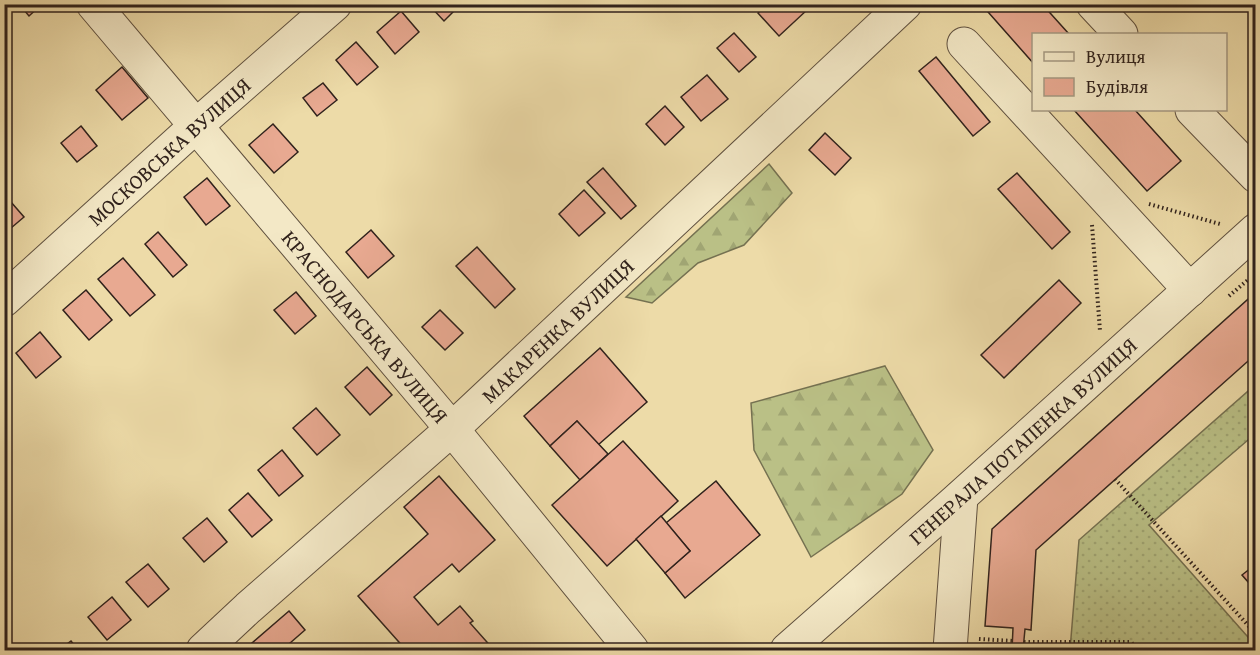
<svg xmlns="http://www.w3.org/2000/svg" width="1260" height="655" viewBox="0 0 1260 655" font-family="'Gentium Book Plus',serif">
<style>
.grass{fill:url(#grass-dots);stroke:#757151;stroke-width:1.5}
.forest{fill:url(#forest-firs);stroke:#757151;stroke-width:1.5}
.building{fill:#e8a991;stroke:#30221c;stroke-width:1.5}
.lines{fill:none;stroke-linecap:round;stroke-linejoin:round}
.minor-casing{stroke:#5f503f;stroke-width:35}
.path{stroke:#30221c;stroke-width:4;stroke-dasharray:1.5 3;stroke-linecap:butt}
.minor{stroke:#f3e8c6;stroke-width:33}
.labels{text-anchor:middle;dominant-baseline:central;stroke-width:5;stroke-linejoin:round;paint-order:stroke}
.street-label{font-size:21px;fill:#30221c;stroke:#f3e8c6}
</style>
<defs>
<pattern id="grass-dots" width="8" height="8" patternUnits="userSpaceOnUse" patternTransform="scale(1.5)"><rect width="8" height="8" fill="#bac086"/><path d="M2 2h.1M6 6h.1" fill="none" stroke="#a0a573" stroke-width="1.8" stroke-linecap="round"/></pattern>
<pattern id="forest-firs" width="22" height="20" patternUnits="userSpaceOnUse" patternTransform="scale(1.5)"><rect width="22" height="20" fill="#bac086"/><path d="M5 1l3.5 6h-7zM16 11l3.5 6h-7z" fill="#a0a573"/></pattern>
</defs>
<rect width="100%" height="100%" fill="#eddba8"/>
<filter id="stains"><feTurbulence type="fractalNoise" baseFrequency=".00333" numOctaves="4"/><feColorMatrix values="0 0 0 0 .2 0 0 0 0 .09 0 0 0 0 .02 0 0 0 .5 -.17"/></filter>
<radialGradient id="worn" r=".72"><stop offset=".6" stop-color="#630" stop-opacity="0"/><stop offset="1" stop-color="#630" stop-opacity=".3"/></radialGradient>
<!-- grass -->
<path class="grass" d="M1255,385v49l-106,91 106,120v5h-185l9,-110z"/>
<!-- forest -->
<g class="forest">
<path d="M769,164l23,29 -48,52 -46,18 -46,40 -26,-6z"/>
<path d="M885,366l48,84 -31,44 -91,63 -57,-107 -3,-47z"/>
</g>
<!-- building -->
<g class="building">
<path d="M19,4h23l-13,12z"/>
<path d="M428,4h33l-17,17z"/>
<path d="M767,4h36l4,6 -28,26 -21,-23z"/>
<path d="M981,4h61l27,30h-35v30z"/>
<path d="M401,11l18,21 -24,22 -18,-22z"/>
<path d="M734,33l22,24 -17,15 -22,-24z"/>
<path d="M356,42l22,25 -21,18 -21,-25z"/>
<path d="M936,57l54,65 -17,14 -54,-65z"/>
<path d="M122,67l26,31 -26,22 -26,-30z"/>
<path d="M707,75l21,24 -27,22 -20,-24z"/>
<path d="M323,83l14,17 -20,16 -14,-18z"/>
<path d="M665,106l19,21 -19,18 -19,-21z"/>
<path d="M1074,110h61l46,51 -34,30z"/>
<path d="M273,124l25,28 -24,21 -25,-28z"/>
<path d="M81,126l16,20 -20,16 -16,-19z"/>
<path d="M825,133l26,25 -16,17 -26,-25z"/>
<path d="M603,168l33,38 -15,13 -34,-37z"/>
<path d="M1017,173l53,59 -18,17 -54,-60z"/>
<path d="M207,178l23,28 -24,19 -22,-28z"/>
<path d="M584,190l21,23 -26,23 -20,-22z"/>
<path d="M4,194l20,23 -20,17z"/>
<path d="M371,230l23,26 -26,22 -22,-26z"/>
<path d="M158,232l29,33 -14,12 -28,-33z"/>
<path d="M477,247l38,42 -20,19 -39,-42z"/>
<path d="M123,258l32,37 -25,21 -32,-37z"/>
<path d="M1059,280l22,23 -77,75 -23,-23z"/>
<path d="M86,290l26,30 -23,20 -26,-30z"/>
<path d="M296,292l20,24 -21,18 -21,-24z"/>
<path d="M1256,292v62l-220,196 -5,80 -6,-1 -2,21h-11l1,-22 -28,-2 7,-97z"/>
<path d="M440,310l23,23 -18,17 -23,-23z"/>
<path d="M40,332l21,25 -25,21 -20,-25z"/>
<path d="M600,348l47,54 -49,43 -21,-24 -27,25 -26,-30z"/>
<path d="M367,367l25,28 -22,20 -25,-28z"/>
<path d="M316,408l24,27 -23,20 -24,-27z"/>
<path d="M577,421l31,33 -28,26 -30,-34z"/>
<path d="M623,441l55,60 -71,65 -55,-61z"/>
<path d="M282,450l21,26 -24,20 -21,-26z"/>
<path d="M439,476l56,64 -36,32 -7,-8 -38,33 24,28 22,-19 13,15 -3,2 24,27h-88l-48,-54 70,-62 -24,-27z"/>
<path d="M716,481l44,54 -75,63 -20,-25 25,-22 -24,-28z"/>
<path d="M248,493l24,27 -20,17 -23,-27z"/>
<path d="M661,516l29,35 -25,22 -29,-34z"/>
<path d="M207,518l20,24 -23,20 -21,-24z"/>
<path d="M148,564l21,25 -21,18 -22,-25z"/>
<path d="M1256,564v27l-14,-16z"/>
<path d="M112,597l19,23 -24,20 -19,-23z"/>
<path d="M289,611l16,19 -23,20h-38z"/>
<path d="M71,641l7,9h-19z"/>
</g>
<g class="lines">
<!-- minor casing -->
<g class="minor-casing">
<g id="minor">
<path id="s1" d="M93,4l359,425 180,221"/>
<path d="M1093,4l28,30"/>
<path d="M964,44l226,246"/>
<path d="M1192,110l64,66"/>
<path id="s2" d="M4,300l193,-175 138,-121"/>
<path id="s3" d="M203,650l45,-42 204,-179 453,-425"/>
<path id="s4" d="M787,650l169,-149 300,-271"/>
<path d="M950,650l11,-153"/>
</g>
</g>
<!-- path -->
<g class="path">
<path d="M1149,204l71,20"/>
<path d="M1092,225l8,106"/>
<path d="M1229,296l27,-23"/>
<path d="M1115,479l141,155"/>
<path d="M979,639l34,2"/>
<path d="M1024,642h107l7,8"/>
</g>
<!-- minor -->
<use href="#minor" class="minor"/>
</g>
<g class="labels">
<!-- street labels -->
<g class="street-label">
<text stroke="none"><textPath href="#s2" startOffset="222">МОСКОВСЬКА ВУЛИЦЯ</textPath></text>
<text stroke="none"><textPath href="#s1" startOffset="422">КРАСНОДАРСЬКА ВУЛИЦЯ</textPath></text>
<text stroke="none"><textPath href="#s3" startOffset="477">МАКАРЕНКА ВУЛИЦЯ</textPath></text>
<text stroke="none"><textPath href="#s4" startOffset="315">ГЕНЕРАЛА ПОТАПЕНКА ВУЛИЦЯ</textPath></text>
</g>
</g>
<!-- margin -->
<rect width="1260" height="655" fill="none" stroke="#eddba8" stroke-width="24"/>
<rect x="6" y="6" width="1248" height="643" fill="none" stroke="#30221c" stroke-width="3"/>
<rect x="12" y="12" width="1236" height="631" fill="none" stroke="#30221c" stroke-width="1.5"/>
<!-- legend -->
<rect x="1032" y="33" width="195" height="78" fill="#f3e8c6" stroke="#a59982" stroke-width="1.5"/>
<rect x="1044" y="52" width="30" height="9" fill="#f3e8c6" stroke="#a59982" stroke-width="1.5"/>
<text x="1086" y="63" font-size="18" fill="#30221c">Вулиця</text>
<rect x="1044" y="78" width="30" height="18" fill="#e8a991" stroke="#a59982" stroke-width="1.5"/>
<text x="1086" y="93" font-size="18" fill="#30221c">Будівля</text>
<rect width="100%" height="100%" filter="url(#stains)"/>
<rect width="100%" height="100%" fill="url(#worn)"/>
</svg>
